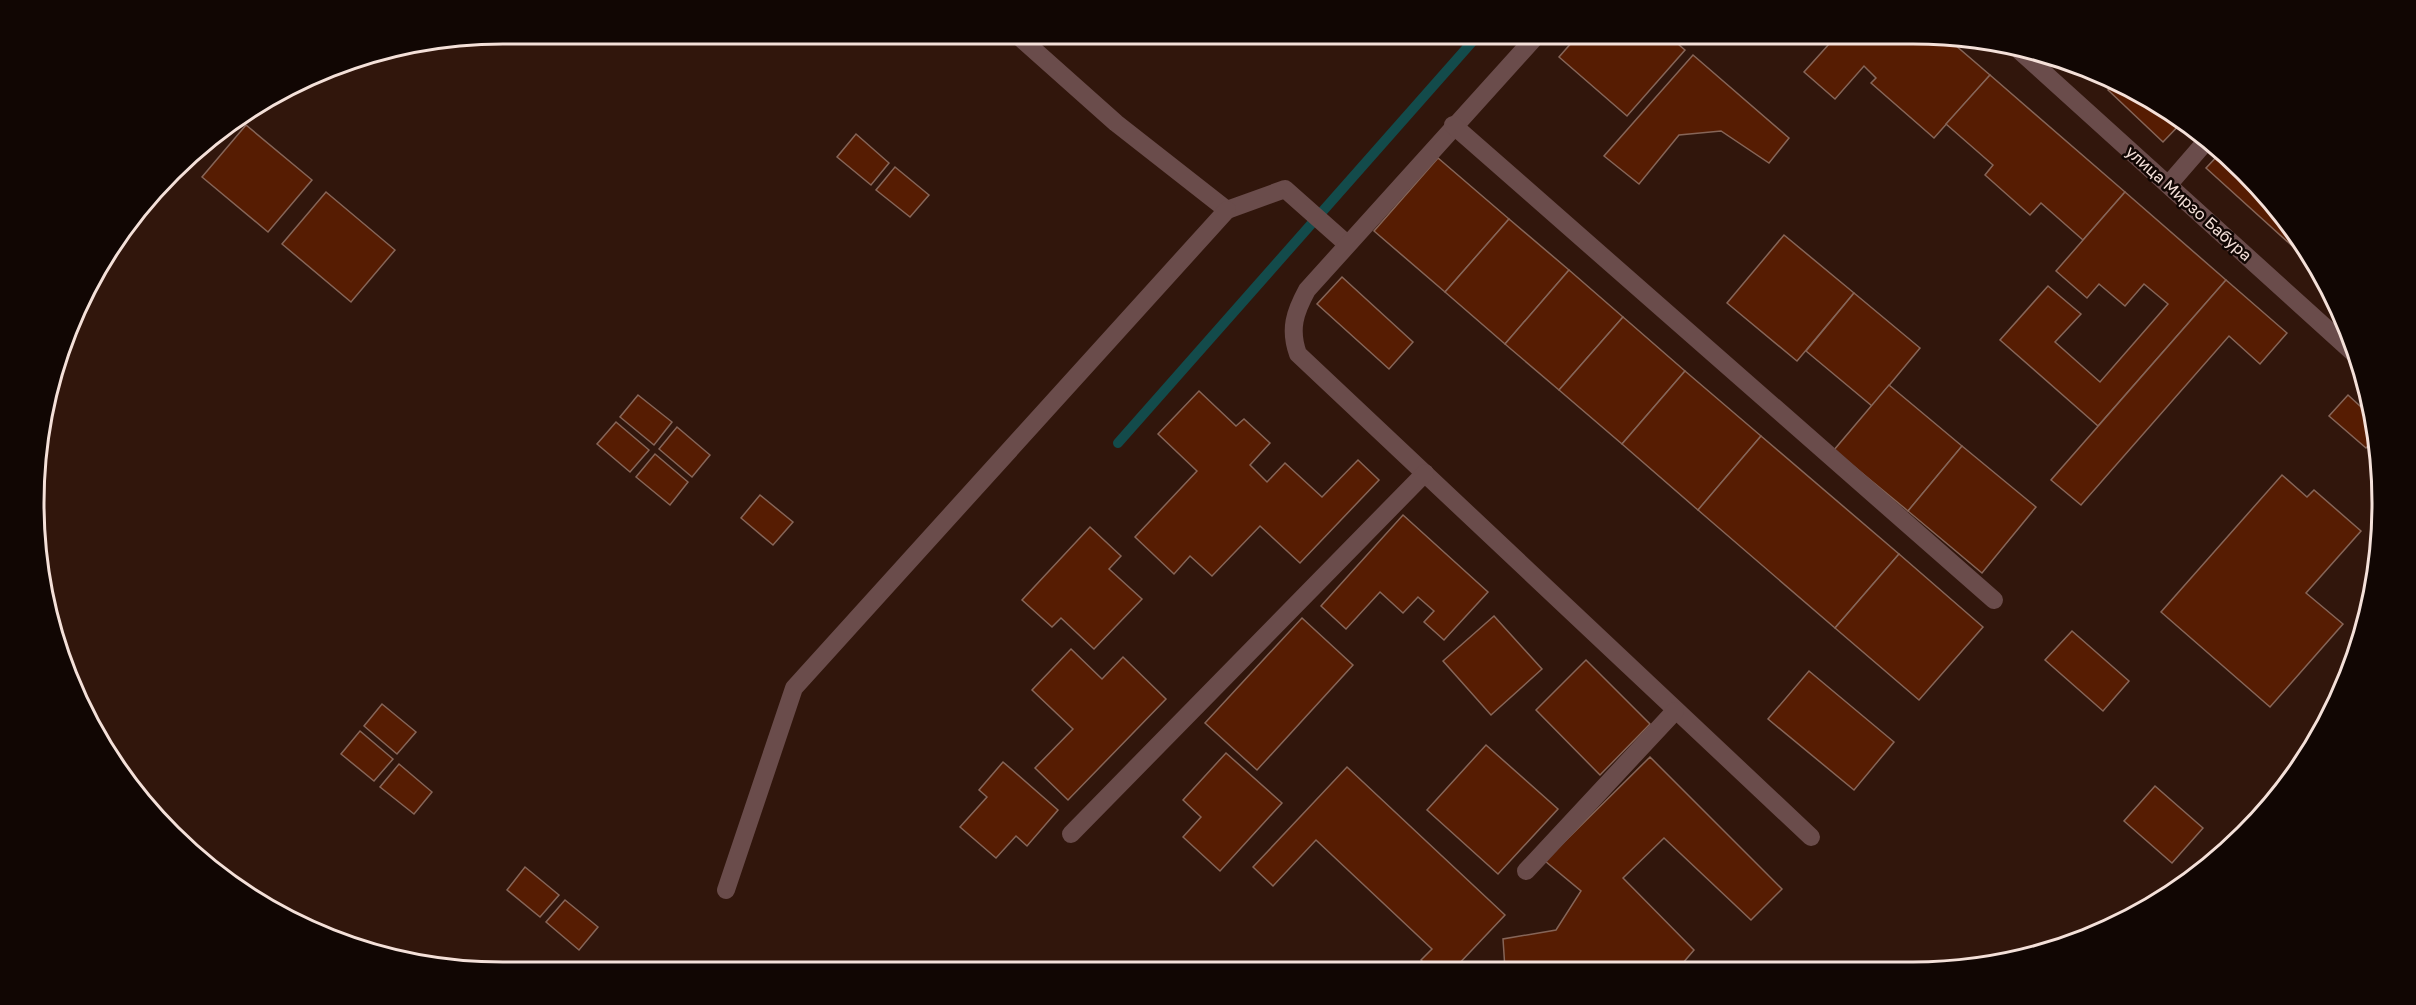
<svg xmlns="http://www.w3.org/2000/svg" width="2416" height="1005" viewBox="0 0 2416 1005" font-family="'Golos Text',sans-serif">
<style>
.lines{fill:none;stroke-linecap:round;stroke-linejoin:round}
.stream{stroke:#134b4b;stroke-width:10}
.building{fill:#561c02;stroke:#866558;stroke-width:1.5}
.minor{stroke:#6a4c4b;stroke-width:18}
.labels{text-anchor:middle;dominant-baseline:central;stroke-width:5;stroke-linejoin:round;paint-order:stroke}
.street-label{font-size:16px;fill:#f4e0d9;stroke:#110603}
.rim{fill:none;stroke:#f4e0d9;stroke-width:3}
</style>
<rect width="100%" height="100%" fill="#31160c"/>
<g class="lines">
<!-- stream -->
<path class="stream" d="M1118,443l362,-410"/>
</g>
<!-- building -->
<g class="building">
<path d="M1580,33h85l20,17 -58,66 -68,-59z"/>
<path d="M1839,33h75l34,6 42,36 -56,63 -63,-55 5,-5 -12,-12 -29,33 -31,-27z"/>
<path d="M1693,55l96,83 -20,25 -48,-32 -42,4 -40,49 -35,-28z"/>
<path d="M1990,75l135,117 -42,48 -42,-37 -11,12 -45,-40 8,-10 -47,-41z"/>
<path d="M2116,81l32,15 35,25 -20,21 -55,-52z"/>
<path d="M246,125l66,55 -44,52 -66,-55z"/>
<path d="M856,134l33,29 -18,22 -34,-28z"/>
<path d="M2223,150l63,66 35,56 -115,-104z"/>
<path d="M1438,158l71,61 -64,73 -71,-61z"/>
<path d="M895,167l34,28 -19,22 -34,-27z"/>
<path d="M326,192l69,58 -44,52 -69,-58z"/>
<path d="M2125,192l101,88 -128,146 -98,-86 48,-54 33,28 -26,28 45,40 68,-78 -24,-20 -19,22 -26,-22 -12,14 -31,-27z"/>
<path d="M1509,219l60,51 -64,74 -60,-52z"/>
<path d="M1784,235l70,58 -57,68 -70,-58z"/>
<path d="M1569,270l54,47 -64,73 -54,-46z"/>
<path d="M1342,277l71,65 -24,27 -72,-65z"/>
<path d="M2226,280l61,53 -27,31 -31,-28 -148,169 -30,-25z"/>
<path d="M1854,293l66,55 -48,58 -66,-55z"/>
<path d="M1623,317l62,54 -63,73 -63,-54z"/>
<path d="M1685,371l76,65 -63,74 -76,-66z"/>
<path d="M1889,385l73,61 -54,65 -74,-61z"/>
<path d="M1199,391l37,35 8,-7 26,24 -20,22 17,17 18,-19 37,34 36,-37 21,20 -79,83 -40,-37 -48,50 -22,-20 -16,18 -39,-37 62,-66 -39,-37z"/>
<path d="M638,395l34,27 -18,23 -34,-28z"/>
<path d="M2348,395l25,23 3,19 -10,11 -37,-32z"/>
<path d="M616,422l33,28 -19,22 -33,-28z"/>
<path d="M677,427l33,28 -18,22 -33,-28z"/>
<path d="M1761,436l138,118 -64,74 -137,-118z"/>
<path d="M1962,446l74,61 -54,66 -74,-62z"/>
<path d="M655,454l33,28 -18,23 -34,-28z"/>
<path d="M2282,475l25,22 7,-7 47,41 -55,62 37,31 -73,83 -109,-95z"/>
<path d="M760,495l33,27 -20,23 -32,-27z"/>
<path d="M1403,515l85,77 -44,48 -20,-18 10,-11 -16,-14 -15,16 -23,-21 -34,37 -25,-23z"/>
<path d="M1090,527l31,29 -12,13 33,30 -48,50 -33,-31 -9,9 -30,-27z"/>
<path d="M1899,554l84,73 -64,73 -84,-72z"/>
<path d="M1494,616l48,53 -51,46 -48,-54z"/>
<path d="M1302,618l51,47 -96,105 -52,-47z"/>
<path d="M2072,631l57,50 -26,30 -58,-51z"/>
<path d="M1071,649l31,30 21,-22 43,42 -98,101 -33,-32 38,-39 -41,-39z"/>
<path d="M1586,660l64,64 -50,51 -64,-65z"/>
<path d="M1809,671l85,71 -40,48 -86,-71z"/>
<path d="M382,704l34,28 -19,22 -33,-28z"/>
<path d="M360,731l33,28 -19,22 -33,-27z"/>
<path d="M1486,745l72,64 -60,65 -71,-64z"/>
<path d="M1226,753l56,50 -62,68 -37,-34 18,-20 -18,-17z"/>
<path d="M1650,757l132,132 -31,31 -87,-82 -41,40 71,72 -12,14 -56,5h-121l-2,-30 53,-9 25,-39 -36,-30z"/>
<path d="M1003,762l55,48 -31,36 -11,-10 -20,22 -36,-31 27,-30 -8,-7z"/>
<path d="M399,764l33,28 -18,22 -34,-27z"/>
<path d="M1347,767l158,148 -51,54h-24l-9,-9 11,-11 -116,-109 -43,46 -20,-19z"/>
<path d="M2155,786l48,42 -31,35 -48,-42z"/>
<path d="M525,867l34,28 -19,22 -33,-27z"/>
<path d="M565,900l33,27 -19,23 -33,-28z"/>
</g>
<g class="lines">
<!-- minor -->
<g class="minor">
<path d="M1015,33l101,90 111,87 58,-21 62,55"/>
<path d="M1539,33l-232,257c-12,22 -18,39 -9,64l513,483"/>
<path d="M2020,51l338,306"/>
<path d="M1453,125l541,475"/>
<path d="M2169,184l39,-45"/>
<path d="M1071,834l354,-361"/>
<path d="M1526,871l149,-160"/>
<path d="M726,890l68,-202 433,-478"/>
</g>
</g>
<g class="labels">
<!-- street labels -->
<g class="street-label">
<text transform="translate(2189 203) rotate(42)">улица Мирзо Бабура</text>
</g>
</g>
<!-- crop -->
<path d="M0 0H2416V1005H0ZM503 44H1913A459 459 0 0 1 2372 503V503A459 459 0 0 1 1913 962H503A459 459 0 0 1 44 503V503A459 459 0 0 1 503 44Z" fill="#110603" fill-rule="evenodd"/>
<path class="rim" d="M503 44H1913A459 459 0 0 1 2372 503V503A459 459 0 0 1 1913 962H503A459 459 0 0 1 44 503V503A459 459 0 0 1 503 44Z"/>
</svg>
